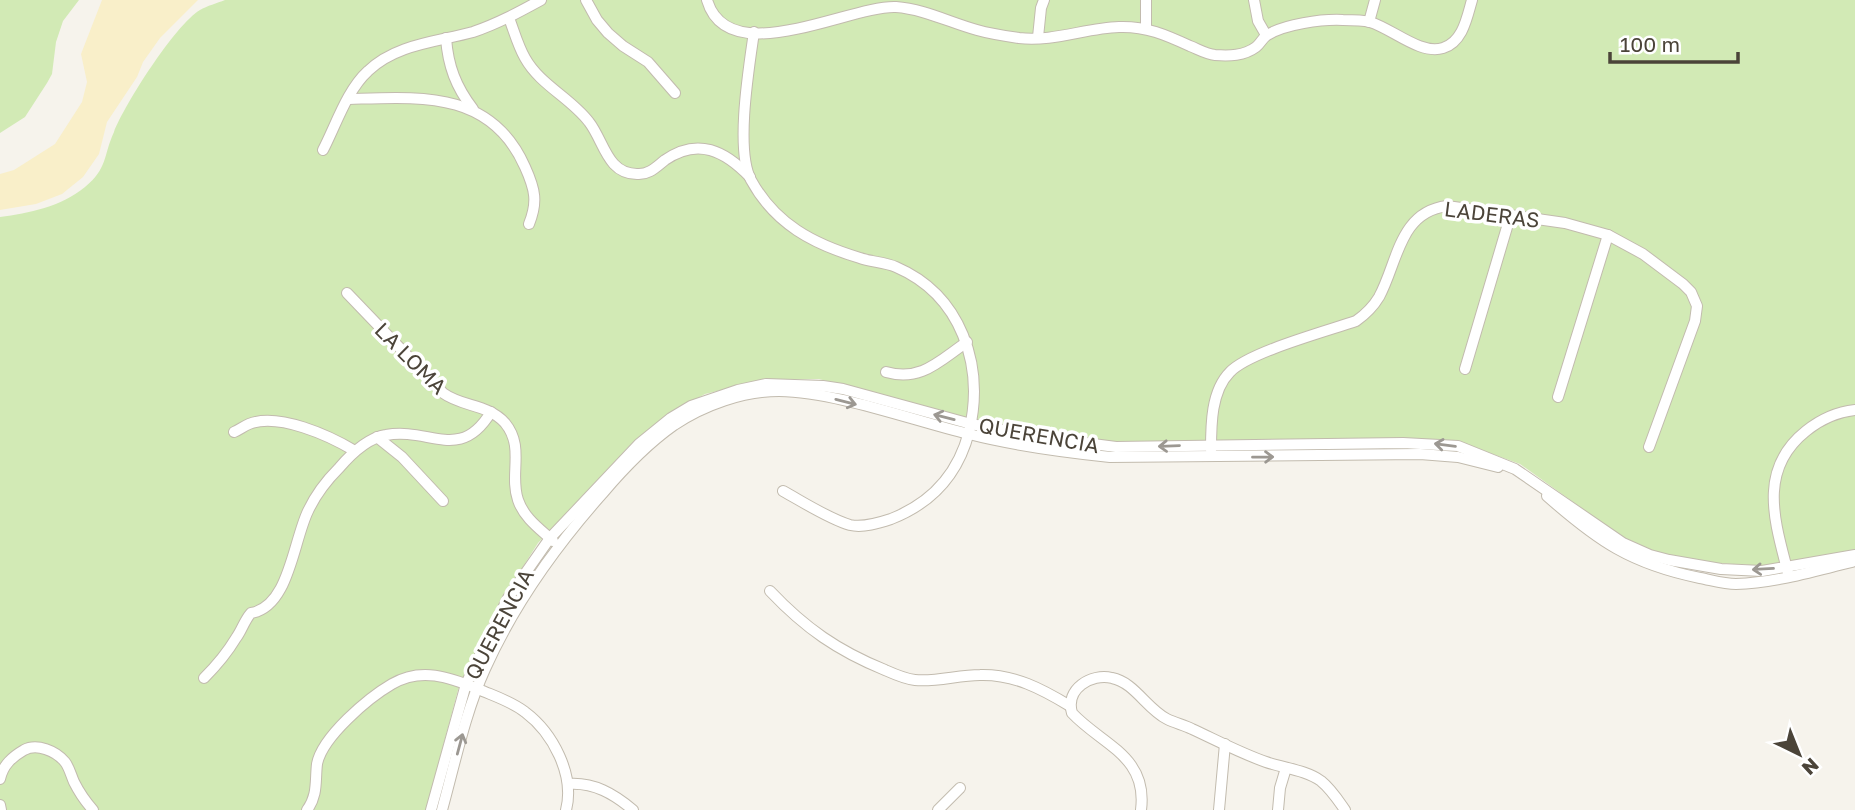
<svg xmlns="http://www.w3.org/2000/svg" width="1855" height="810" viewBox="0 0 1855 810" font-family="'Golos Text',sans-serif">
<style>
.green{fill:#d2eab5}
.sand{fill:#f9efc9}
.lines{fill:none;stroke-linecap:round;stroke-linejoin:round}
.minor-casing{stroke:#c2bbae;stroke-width:12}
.minor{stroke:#fff;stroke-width:10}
.oneway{stroke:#9c9892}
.labels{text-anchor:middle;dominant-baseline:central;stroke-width:7;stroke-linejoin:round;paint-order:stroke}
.street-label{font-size:21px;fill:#4b4439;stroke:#fff}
</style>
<rect width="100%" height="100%" fill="#f6f3ec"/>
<!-- green -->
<g class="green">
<path d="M0,0h79l-16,21 -7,21 -4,32 -5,9 -22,34 -25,16z"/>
<path d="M225,0h1630v552l-89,14 -67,-4 -45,-10 -35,-17 -99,-71 -58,-21 -26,-4 -322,5 -115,-18 -180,-47 -55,1 -59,14 -38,21 -35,28 -94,100 -45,71 -35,76 -32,120h-426v-593c29,-4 61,-10 85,-30 23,-19 18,-31 29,-55 11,-28 61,-107 86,-122 7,-4 17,-7 25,-10z"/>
</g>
<!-- sand -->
<path class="sand" d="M102,0h96l-38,38 -17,24 -6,15 -30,45 -8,32 -16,23 -21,17 -26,10 -36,6v-36l14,-4 41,-26 27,-42 5,-20 -6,-28z"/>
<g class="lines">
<!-- minor casing -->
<g class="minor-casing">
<g id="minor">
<path d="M586,0l11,20 11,13 15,13 25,16 27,31"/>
<path d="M707,0c21,72 143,5 189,7 28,2 55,16 81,23 14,4 28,6 42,8 34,4 67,-10 100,-11 27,-1 47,8 71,19 8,3 16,8 25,9 14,1 29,1 41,-8 4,-3 6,-8 10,-11 17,-12 57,-17 77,-16 9,0 19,0 27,2 23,7 50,33 73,26 20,-6 24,-31 29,-48"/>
<path d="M1146,0v28"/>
<path d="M1254,0l4,21 8,14"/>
<path d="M509,18c5,13 9,28 16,40 15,27 46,40 64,64 15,19 18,52 48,52 12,1 19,-7 28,-14 33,-23 60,-9 85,17"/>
<path d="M1369,22l6,-22"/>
<path d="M754,32c-5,35 -19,118 -3,148 24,44 62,64 109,78 11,4 25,4 36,9 65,28 89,98 73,165 -11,42 -37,71 -78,87 -12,4 -28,9 -41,6 -21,-6 -47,-23 -67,-34"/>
<path d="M1038,37l3,-29 3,-8"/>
<path d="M446,38c2,28 10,49 27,71"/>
<path d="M349,99c71,-2 142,-9 176,68 10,22 13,35 4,57"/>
<path d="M323,150c13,-25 24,-60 45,-79 28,-27 69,-29 105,-39 24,-8 46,-20 68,-32"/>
<path d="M347,293l96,100c19,14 45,11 62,30 20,24 4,51 13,77 6,18 22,29 35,41"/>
<path d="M1465,369l45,-152"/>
<path d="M886,372c35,10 53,-11 81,-30"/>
<path d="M1558,397l50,-162"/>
<path d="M234,432c5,-2 10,-6 15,-8 29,-12 81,12 106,27"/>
<path d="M377,437l25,20 41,44"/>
<path d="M1211,450c0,-25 0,-59 19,-78 19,-20 97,-41 126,-51 10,-7 17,-14 23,-24 19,-35 20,-85 68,-91l118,17 43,12 35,19 40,30 8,8 6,14 -2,15 -46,126"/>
<path d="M1547,496c51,45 84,68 153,82 11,2 24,6 36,6 39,-1 78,-13 116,-22"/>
<path d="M1788,573c-13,-51 -31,-103 18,-142 15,-12 30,-19 49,-21"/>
<path d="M770,591c35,37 68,60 115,79 9,4 20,9 30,10 22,2 43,-5 65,-5 34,-1 62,14 90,31"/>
<path d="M204,678c13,-13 23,-25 32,-40 6,-8 8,-17 15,-25 38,-6 42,-71 57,-102 7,-15 19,-31 31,-43 12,-14 28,-30 47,-33 44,-8 74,28 105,-23"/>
<path d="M0,779c3,-14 12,-22 24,-29 13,-7 32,1 41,12 4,5 6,13 9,20 5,10 11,19 19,28"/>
<path d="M568,784c26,-2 46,10 65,26"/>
<path d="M0,805l1,5"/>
<path d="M307,810c11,-15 8,-29 10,-46 5,-27 51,-66 75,-80 29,-17 57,-7 86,5 16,7 33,12 47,23 28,21 50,63 41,98"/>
<path d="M431,810l35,-126 42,-86 42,-60 89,-94 32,-26 20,-12 47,-16 28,-6 57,2 20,3 128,35 68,13 77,10 287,-4 55,3 57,23 108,74 27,12 19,5 52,9 41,2 93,-16"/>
<path d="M442,810c13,-47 23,-97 43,-141 29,-65 70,-122 117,-175 22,-26 45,-50 72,-69 30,-20 69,-34 105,-34 58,1 132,29 190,43 46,12 94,18 141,23l310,-3 38,3 40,10"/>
<path d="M938,810l22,-22"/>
<path d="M1141,810c7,-54 -39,-65 -69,-97 -7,-24 19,-40 40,-35 22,4 35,31 55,41 8,4 17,6 25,10 24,11 48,24 74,33 17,6 40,8 55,19 10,8 17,19 24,29"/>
<path d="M1219,810l6,-66"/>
<path d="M1278,810l2,-22 6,-20"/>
</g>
</g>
<!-- minor -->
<use href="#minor" class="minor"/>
</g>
<!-- one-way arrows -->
<defs><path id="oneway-shaft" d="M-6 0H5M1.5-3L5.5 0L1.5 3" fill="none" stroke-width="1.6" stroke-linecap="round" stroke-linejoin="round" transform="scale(1.75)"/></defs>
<g class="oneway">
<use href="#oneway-shaft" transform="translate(846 402) rotate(14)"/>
<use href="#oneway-shaft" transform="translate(944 417) rotate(-166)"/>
<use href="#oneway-shaft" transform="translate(1445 445) rotate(-173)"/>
<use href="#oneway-shaft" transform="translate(1169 446) rotate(178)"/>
<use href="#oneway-shaft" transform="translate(1263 457) rotate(-1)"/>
<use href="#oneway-shaft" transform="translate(1763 569) rotate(177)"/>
<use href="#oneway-shaft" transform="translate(460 744) rotate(-75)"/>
</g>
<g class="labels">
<!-- street labels -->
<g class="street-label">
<text transform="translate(1492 214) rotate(7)">LADERAS</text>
<text transform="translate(411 358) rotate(45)">LA LOMA</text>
<text transform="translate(1039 435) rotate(10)">QUERENCIA</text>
<text transform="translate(499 624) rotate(-62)">QUERENCIA</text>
</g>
</g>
<!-- north arrow -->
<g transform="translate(1799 754) rotate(137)" stroke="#ffffff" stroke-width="5" paint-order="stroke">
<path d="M0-5L12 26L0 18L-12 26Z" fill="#4b4439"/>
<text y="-10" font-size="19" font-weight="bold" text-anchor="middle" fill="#4b4439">N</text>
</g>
<!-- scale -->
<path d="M1610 52v10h128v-10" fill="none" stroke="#4b4439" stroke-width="3.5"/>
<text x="1620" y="52" font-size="21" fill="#4b4439" stroke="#ffffff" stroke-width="5" paint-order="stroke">100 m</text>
</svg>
